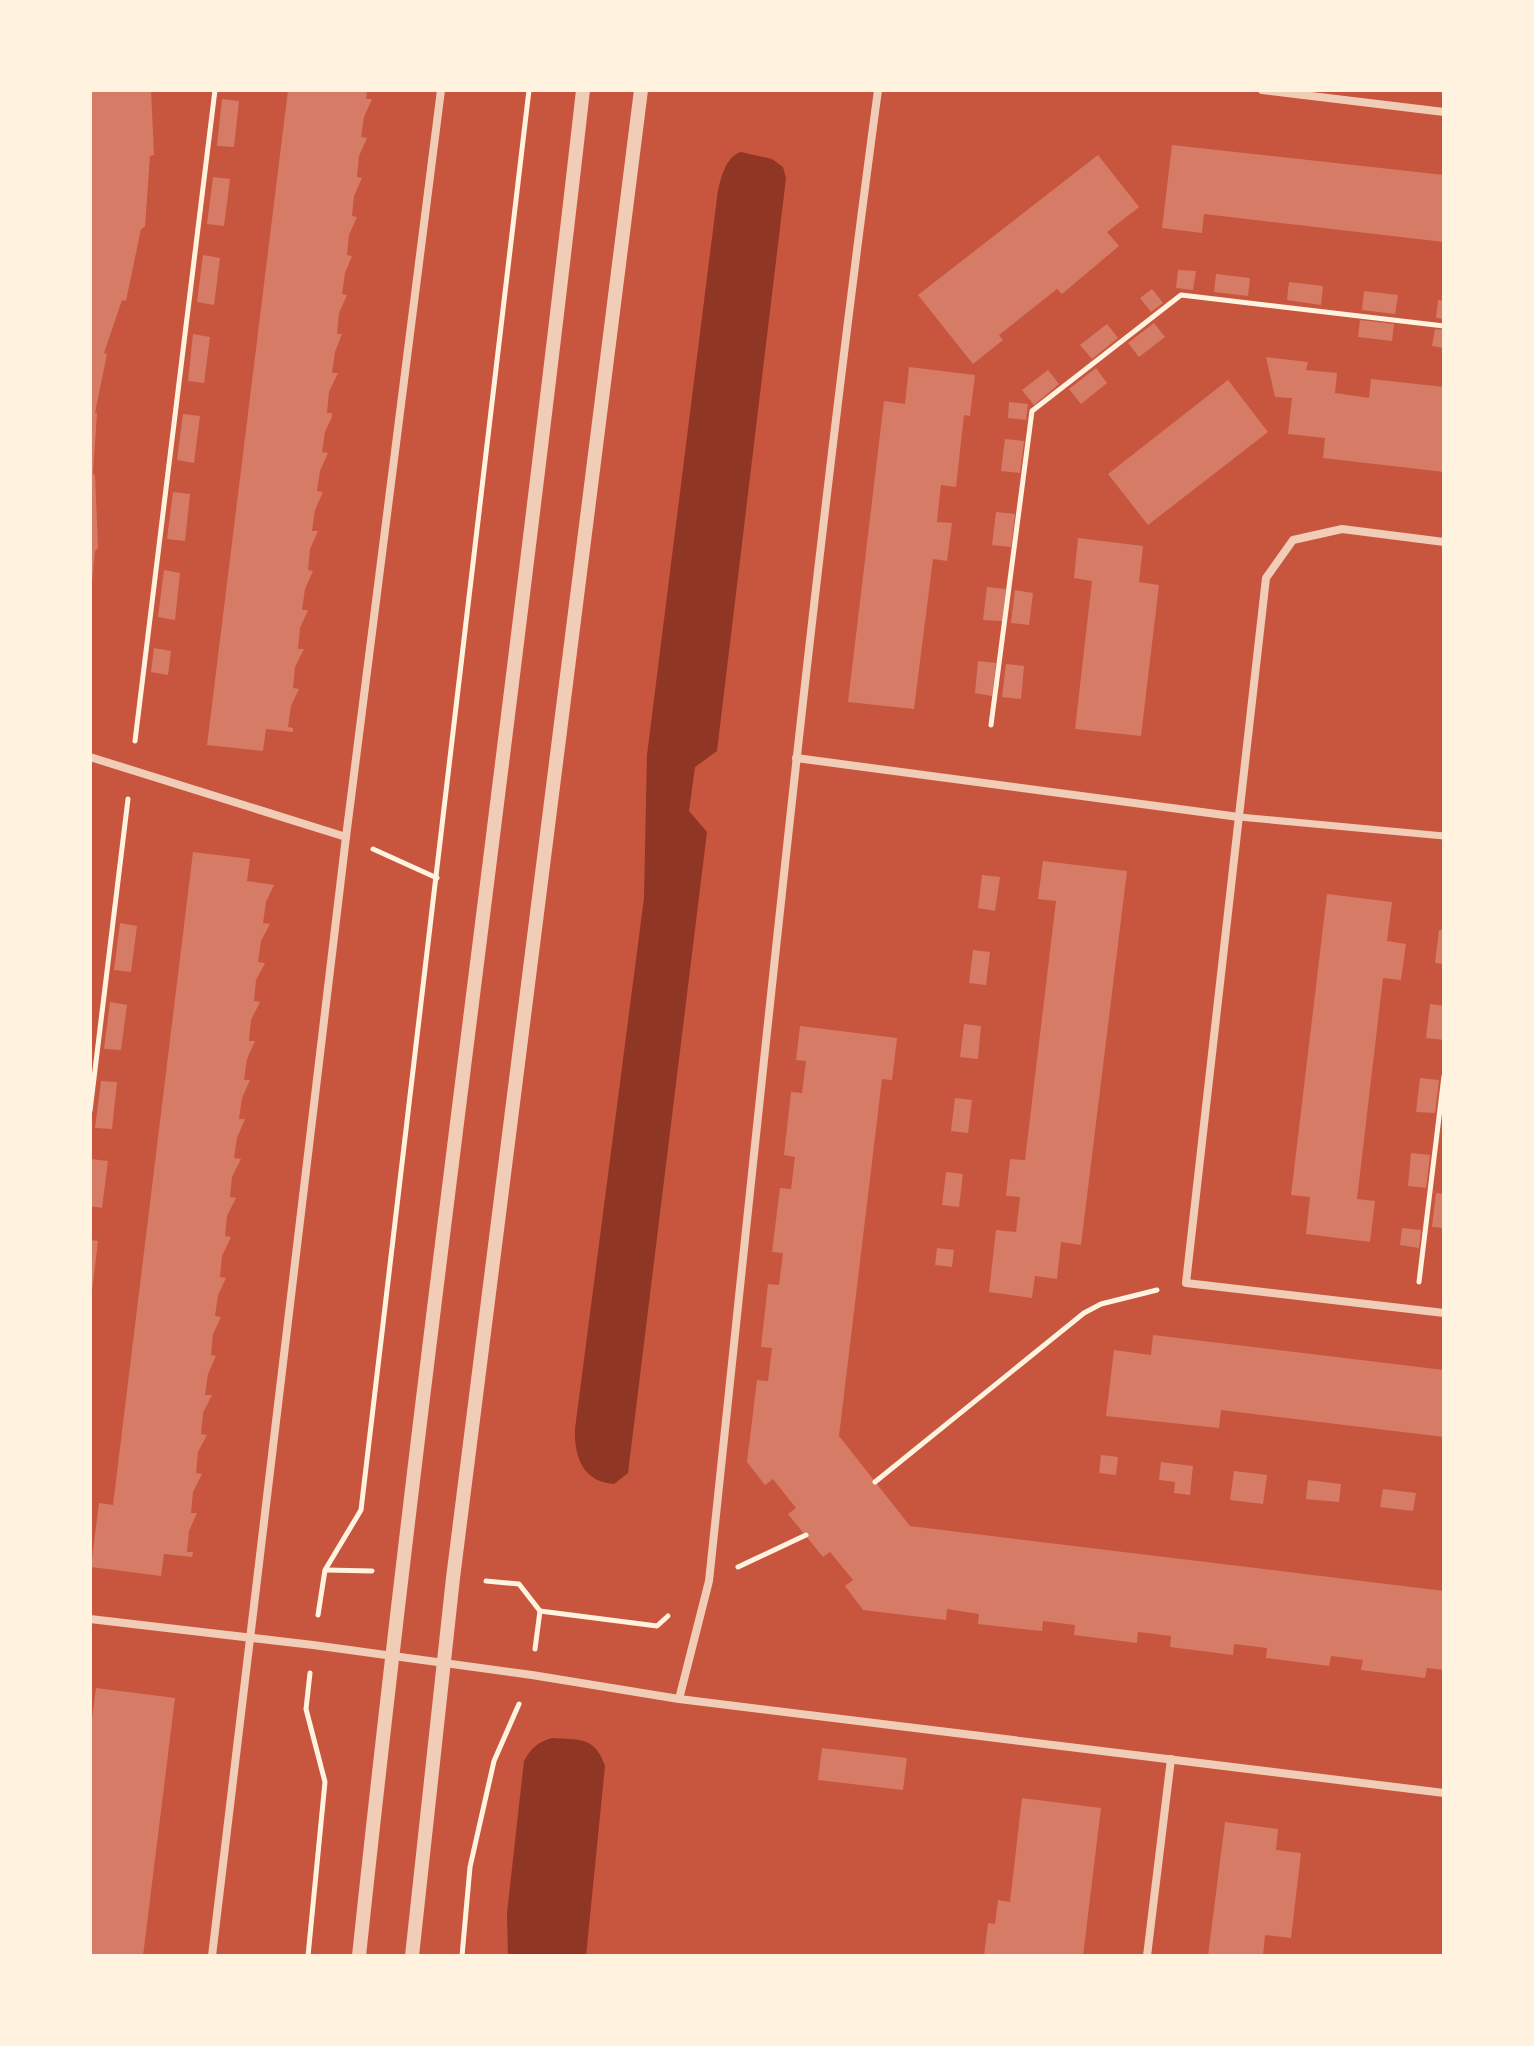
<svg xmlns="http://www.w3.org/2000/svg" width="1534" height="2046" viewBox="0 0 1534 2046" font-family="'PT Sans Narrow',sans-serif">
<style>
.water{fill:#8f3625}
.building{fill:#d67c66}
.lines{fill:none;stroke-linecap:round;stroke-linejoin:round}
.path{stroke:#fff3e0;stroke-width:5}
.pedestrian{stroke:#f1ccb7;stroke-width:7}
.minor{stroke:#f1ccb7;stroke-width:8}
.tertiary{stroke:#f1ccb7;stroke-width:14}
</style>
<rect width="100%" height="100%" fill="#c8553d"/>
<!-- water -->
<g class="water">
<path d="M741,152l31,7 11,8 3,11 -69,573 -22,16 -6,44 18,21 -79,641 -14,11c-31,-2 -40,-27 -39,-55l69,-531 3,-143 70,-557c2,-15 8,-42 24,-46z"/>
<path d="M552,1738c27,2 43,-2 53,28l-19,190h-78l-1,-43 17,-152c7,-13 14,-19 28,-23z"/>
</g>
<!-- building -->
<g class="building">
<path d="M90,90h61l3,65 -4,1 -5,71 -4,2 -15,72 -4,-1 -18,53 3,1 -12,59h2l-4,60 2,2 3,73 -3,3 -3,31h-2z"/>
<path d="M288,90h79l-1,9h6l-8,18 -3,20 6,1 -8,18 -2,21 5,1 -8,18 -2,20 5,1 -8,18 -2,20 5,1 -7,17 -3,21 5,1 -8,18 -2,21h5l-7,18 -3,21h6l-9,19 -2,21h5v4l-7,15 -3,20 6,1 -8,18 -3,20 6,1 -8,18 -3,21h6l-8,18 -2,21 5,1 -8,18 -3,21h6l-8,18 -2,21h6l-9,18 -2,21 6,1 -8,17 -3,21 5,1v4l-27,-3 -3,22 -56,-6z"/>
<path d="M222,99l17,2 -5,46 -17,-1z"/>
<path d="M1172,145l272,30v67l-240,-28 -2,19 -40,-5z"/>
<path d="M1098,155l41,52 -32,25 12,14 -57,48 -5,-5 -58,46 4,5 -30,24 -55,-69z"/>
<path d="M213,177l17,2 -6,47 -17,-2z"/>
<path d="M203,255l17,3 -6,47 -17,-3z"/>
<path d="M1178,270l18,1 -3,19 -17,-2z"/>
<path d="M1216,274l34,4 -2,18 -34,-4z"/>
<path d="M1289,282l34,4 -2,19 -34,-5z"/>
<path d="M1152,289l11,14 -12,9 -11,-14z"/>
<path d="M1364,291l34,4 -3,19 -33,-4z"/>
<path d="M1438,300l6,1v18l-8,-1z"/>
<path d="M1360,320l34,4 -2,17 -34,-4z"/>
<path d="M1154,323l11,14 -26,20 -11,-14z"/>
<path d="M1107,324l11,14 -26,21 -12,-14z"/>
<path d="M1435,329l9,1v18l-12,-2z"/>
<path d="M193,334l17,3 -6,46 -16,-2z"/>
<path d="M1266,357l42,5 -2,8 31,3 -2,20 34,5 2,-19 73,8v85l-121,-14 2,-20 -37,-4 4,-36 -17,-1z"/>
<path d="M909,367l66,8 -5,41 -6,-1 -8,72 -15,-2 -4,37 15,1 -5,38 -14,-2 -19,150 -66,-7 36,-301 21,3z"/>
<path d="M1096,368l11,15 -26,21 -12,-15z"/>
<path d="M1048,370l11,14 -25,21 -12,-15z"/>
<path d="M1228,380l40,52 -120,93 -40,-51z"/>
<path d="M1009,402l19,2 -2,16 -18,-2z"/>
<path d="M183,414l17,2 -6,47 -17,-3z"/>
<path d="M1005,439l19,2 -4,32 -19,-2z"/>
<path d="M173,492l17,2 -5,47 -18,-2z"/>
<path d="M996,512l19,2 -4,33 -19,-2z"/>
<path d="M1078,538l65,8 -4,36 20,3 -18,151 -66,-7 17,-148 -18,-3z"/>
<path d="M164,570l16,3 -5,47 -17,-3z"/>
<path d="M987,587l19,2 -4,32 -19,-1z"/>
<path d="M1015,590l18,3 -4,32 -18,-2z"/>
<path d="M154,648l17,3 -3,24 -17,-3z"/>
<path d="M978,661l18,2 -4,33 -17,-3z"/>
<path d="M1006,664l18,2 -3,33 -19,-2z"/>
<path d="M193,852l57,7 -3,22 27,4 -8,17 -3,21 7,1 -9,17 -3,21 7,1 -9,17 -2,21 6,1 -9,18 -2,21h6l-8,18 -3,21h6l-8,18 -3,21h6l-8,19 -3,20 7,1 -9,18 -2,20 6,1 -9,18 -2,20 6,1 -9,19 -2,21 6,1 -8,17 -3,21 6,1 -8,17 -2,21 5,1 -8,18 -3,21h7l-9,18 -2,21 6,1 -9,17 -2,21 6,1 -9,18 -2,21h6l-8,18 -2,21h6l-1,5 -28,-3 -3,22 -70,-9 8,-64 14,2z"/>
<path d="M1043,861l84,10 -46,374 -20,-3 -4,37 -22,-3 -3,22 -43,-6 7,-62 20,2 4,-35 -14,-1 4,-37 15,1 31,-259 -18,-2z"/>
<path d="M982,875l18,2 -5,34 -17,-3z"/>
<path d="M1327,894l65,8 -5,39 19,3 -5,36 -18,-2 -26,221 18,2 -5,41 -64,-8 4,-37 -19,-2z"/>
<path d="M120,923l17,3 -6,46 -17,-2z"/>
<path d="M1439,930h5v34l-9,-1z"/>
<path d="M973,950l17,2 -4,33 -17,-2z"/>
<path d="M110,1002l17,3 -6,45 -17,-1z"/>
<path d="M1430,1004l14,2v34l-18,-2z"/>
<path d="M964,1024l17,2 -3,33 -18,-2z"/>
<path d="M800,1026l97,12 -5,42 -10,-1 -43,357 71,90 534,65v79l-17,-2 -2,10 -64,-8 2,-10 -32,-4 -2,10 -63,-8 1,-10 -33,-4 -1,11 -63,-8 1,-11 -33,-4 -1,11 -63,-8 1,-10 -32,-4 -1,10 -64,-7 1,-10 -32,-5 -1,11 -83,-10 -18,-24 8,-6 -23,-28 -7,5 -35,-43 8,-6 -23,-29 -8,6 -18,-23 10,-82 11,1 4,-33 -11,-1 7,-63 11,1 4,-32 -11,-1 8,-64 11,1 4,-32 -11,-2 7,-63 11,1 4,-32 -10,-1z"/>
<path d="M1420,1078l19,2 -4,33 -19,-1z"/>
<path d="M101,1081l16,1 -5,47 -17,-1z"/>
<path d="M955,1098l17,2 -4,33 -17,-2z"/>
<path d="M1411,1153l19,2 -4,33 -18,-2z"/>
<path d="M91,1159l17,2 -6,47 -12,-2z"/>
<path d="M946,1172l17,2 -4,33 -17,-2z"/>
<path d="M1436,1193l8,1v34l-12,-1z"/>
<path d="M1402,1228l19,2 -2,18 -19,-3z"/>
<path d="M90,1240l8,1 -6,50h-2z"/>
<path d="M937,1248l17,2 -2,17 -17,-2z"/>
<path d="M1153,1335l291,35v67l-223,-27 -2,18 -113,-12 8,-66 37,5z"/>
<path d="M1101,1455l17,2 -2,18 -17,-2z"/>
<path d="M1161,1462l32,4 -3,29 -16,-2 1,-11 -16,-2z"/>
<path d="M1234,1471l33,4 -4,29 -33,-4z"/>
<path d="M1308,1480l33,4 -2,18 -33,-3z"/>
<path d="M1383,1489l33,4 -3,18 -33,-4z"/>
<path d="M96,1688l79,10 -32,258h-53v-222z"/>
<path d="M822,1748l85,10 -4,32 -85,-10z"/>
<path d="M1022,1798l79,10 -18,148h-99l4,-33 7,1 3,-24 12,2z"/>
<path d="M1225,1822l53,7 -2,21 25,3 -10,85 -26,-3 -2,21h-55z"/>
</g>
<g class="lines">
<!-- path -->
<g class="path">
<path d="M991,725l41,-314 149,-116 263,31"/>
<path d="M135,741l80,-651"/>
<path d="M373,849l64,29"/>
<path d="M90,1111l38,-312"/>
<path d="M1419,1282l25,-206"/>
<path d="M875,1482l209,-169 17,-9 56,-14"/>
<path d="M738,1567l68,-32"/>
<path d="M326,1570l46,1"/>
<path d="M486,1581l33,3 21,27 -5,38"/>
<path d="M540,1611l117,15 11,-10"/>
<path d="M318,1615l7,-45 36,-60 168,-1420"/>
<path d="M308,1956l17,-174 -19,-73 4,-36"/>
<path d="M462,1956l8,-89 24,-106 25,-57"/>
</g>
<!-- pedestrian -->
<path class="pedestrian" d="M1239,817l205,19"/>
<!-- minor -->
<g class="minor">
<path d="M1262,90l182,22"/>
<path d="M1444,542l-102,-13 -49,11 -27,38 -80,705 258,30"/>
<path d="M90,757l256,80"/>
<path d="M796,758l443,59"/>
<path d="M90,1619l223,26 219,30 147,24 765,94"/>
<path d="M679,1699l30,-118c53,-498 102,-995 169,-1491"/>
<path d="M212,1956l134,-1119 95,-747"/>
<path d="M1147,1956l24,-197"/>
</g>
<!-- tertiary -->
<g class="tertiary">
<path d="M359,1956c66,-623 154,-1243 224,-1866"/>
<path d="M412,1956l41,-378 188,-1488"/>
</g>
</g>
<!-- border -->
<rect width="1534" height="2046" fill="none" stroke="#fff3e0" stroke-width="184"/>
</svg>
